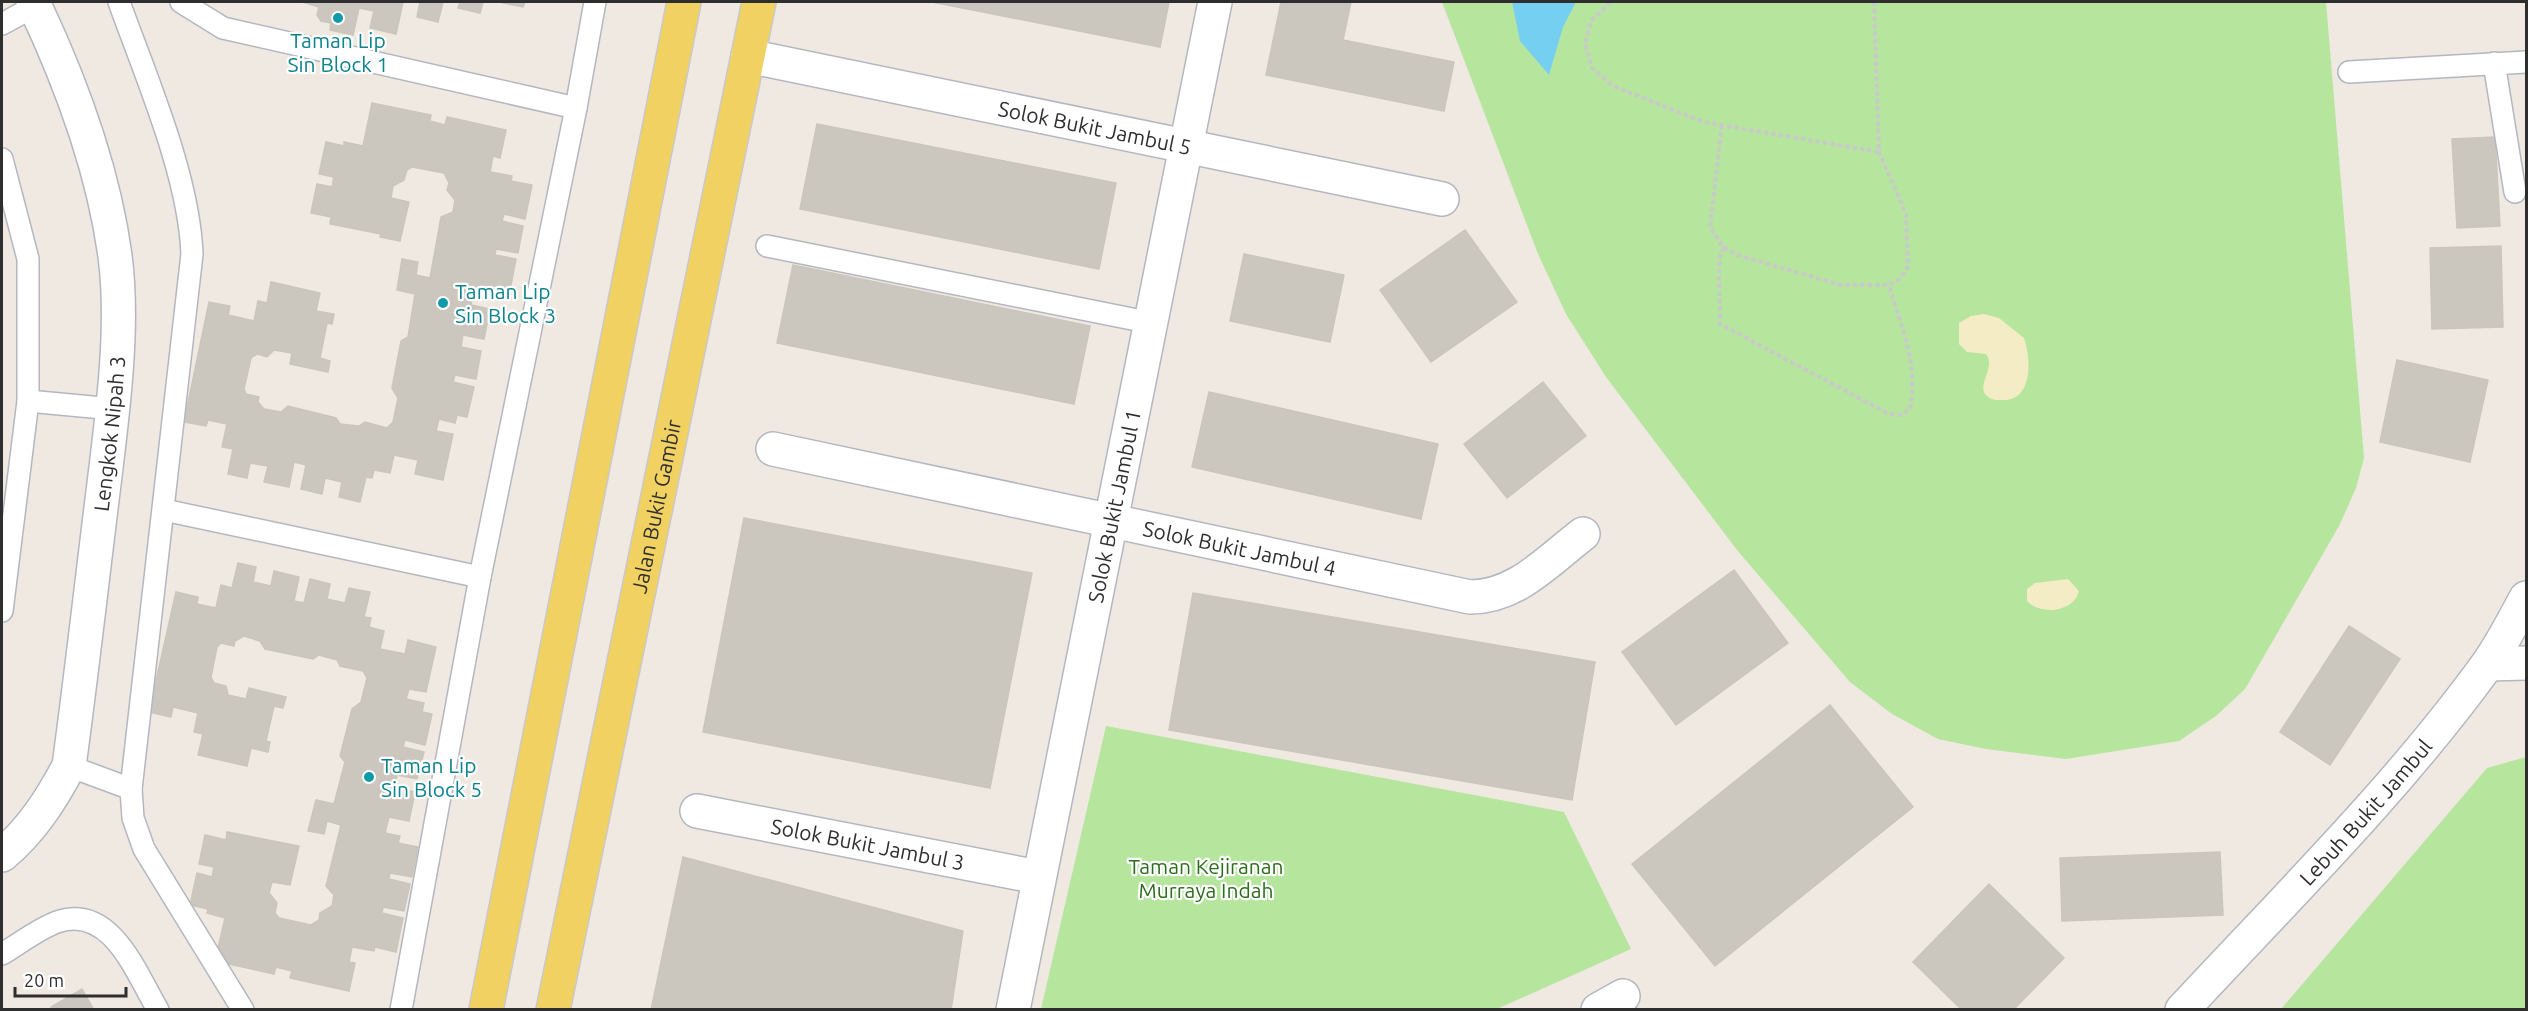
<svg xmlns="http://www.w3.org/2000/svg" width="2528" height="1011" viewBox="0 0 2528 1011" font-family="Ubuntu,sans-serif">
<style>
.green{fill:#b6e59e}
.sand{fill:#f3ecc5}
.water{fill:#75cff0}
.building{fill:#cbc7bf;stroke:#cbc5ba;stroke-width:1.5}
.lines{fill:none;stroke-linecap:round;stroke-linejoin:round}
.lane-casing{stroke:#b4b7c1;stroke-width:24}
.street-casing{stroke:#b4b7c1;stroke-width:36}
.secondary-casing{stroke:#b4b7c1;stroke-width:36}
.primary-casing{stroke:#c9c9c9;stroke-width:36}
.path{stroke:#c9c9c9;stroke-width:4;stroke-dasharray:4.5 3;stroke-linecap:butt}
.lane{stroke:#fff;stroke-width:21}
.street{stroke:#fff;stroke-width:33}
.secondary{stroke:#fff;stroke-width:33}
.primary{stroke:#f2d163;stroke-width:33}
.culture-dot{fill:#0f9aa8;stroke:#fff;stroke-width:2}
.labels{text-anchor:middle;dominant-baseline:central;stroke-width:4.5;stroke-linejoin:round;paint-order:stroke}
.culture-label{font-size:21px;fill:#0d838f;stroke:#fff;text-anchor:start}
.street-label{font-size:21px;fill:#2e2e2e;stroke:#fff}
.park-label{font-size:21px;fill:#2c6e1b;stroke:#fff}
</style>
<rect width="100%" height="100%" fill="#efe9e1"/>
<!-- green -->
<g class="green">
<path d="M1442,2h884l38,456 -8,30 -17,38 -94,163 -29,27 -37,25 -113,18 -80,-10 -48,-10 -46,-25 -42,-32 -113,-132 -131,-173 -40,-63 -28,-60z"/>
<path d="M1106,726l458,86 67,137 -134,60h-456z"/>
<path d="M2526,757v252h-245l206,-241z"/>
</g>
<!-- sand -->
<g class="sand">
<path d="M1984,314l15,4 25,20c7,20 9,60 -18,62 -6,0 -13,1 -18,-3 -14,-11 9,-29 -2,-43l-19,-2 -8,-8v-21l12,-7z"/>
<path d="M2068,579l11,12c-5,21 -38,25 -52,10v-12l8,-6z"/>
</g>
<!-- water -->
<path class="water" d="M1512,2h64l-13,25 -14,48 -29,-34z"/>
<!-- building -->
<g class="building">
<path d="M303,2h100l-7,32 -26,-6 4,-17 -15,-3 -6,27 -23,-5 1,-7 -10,-2 -4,-6 2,-8z"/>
<path d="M417,2h26l-5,20 -21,-5 3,-15z"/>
<path d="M460,2h23l-3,11 -22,-5z"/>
<path d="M499,2h26l-2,5z"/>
<path d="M932,2h237l-9,45z"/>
<path d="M1281,2h70l-8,38 111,22 -10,49 -178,-36z"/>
<path d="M372,103l59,12 -1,6 15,4 2,-8 59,13 -6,28 -7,-2 -3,16 22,4 -1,5 21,4 -7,34 -21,-5 -2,7 21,5 -5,27 -22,-4 -1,6 21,4 -6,31 -20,-5 -1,7 -15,-3 -3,16 19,4 -6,30 -21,-4 -2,12 20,4 -5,28 -21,-4 -2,7 21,5 -7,30 -10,-2 -2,8 -16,-4 -3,12 17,3 -10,46 -28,-6 3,-14 -24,-5 -4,18 -16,-3 -2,8 -6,-1 -6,25 -21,-5 3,-15 -17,-4 -3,16 -21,-5 5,-24 -12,-3 -5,25 -25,-5 4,-16 -18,-3 -3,15 -19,-4 5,-25 -11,-2 5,-23 -19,-4 -2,6 -22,-4 25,-120 21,4 -2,9 26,6 4,-20 9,2 4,-21 49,11 -4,18 18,3 -2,10 -5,-1 -7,35 10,3 -2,11 -38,-8 2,-11 -18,-3 -7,7 -10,-3 -6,4 -7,31 2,5 13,3 -1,5 6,7 17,3 7,-6 48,12 4,6 19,2 6,-4 22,6 6,-6 5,-24 -6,-10 9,-47 7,-4 7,-43 -18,-4 5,-31 16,3 -2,13 14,3 11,-61 12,-5 2,-12 -8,-10 2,-7 -5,-10 -32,-6 -5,3 -3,10 -11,6 -2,12 18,4 -9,39 -20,-4 1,-3 -51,-10 1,-7 -20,-4 6,-29 15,3 2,-10 -15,-3 7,-32 18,4v-4l19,4z"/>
<path d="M817,124l299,59 -17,86 -299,-60z"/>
<path d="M2495,137l5,89 -43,2 -5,-89z"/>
<path d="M1465,230l52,72 -86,60 -51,-72z"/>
<path d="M2501,246l2,81 -71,2 -2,-81z"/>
<path d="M1244,254l100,21 -14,67 -100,-21z"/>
<path d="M793,265l297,61 -16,78 -297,-61z"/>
<path d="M2397,360l91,20 -18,82 -90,-20z"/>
<path d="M1543,382l43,54 -79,62 -43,-54z"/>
<path d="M1209,392l229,52 -17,75 -229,-52z"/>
<path d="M744,518l288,55 -42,215 -287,-56z"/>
<path d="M238,563l18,4 -3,15 18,4 3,-15 25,6 -5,24 10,2 6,-24 20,5 -3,15 18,4 4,-15 21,4 -6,25 7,1 -2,9 15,4 -4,18 25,5 3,-14 28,7 -10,45 -17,-3 -3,10 18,4 -2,9 10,2 -7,31 -20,-5 -2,7 21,5 -7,27 -20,-4 -2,12 20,5 -6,29 -20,-4 -4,16 15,3 -2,7 20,4 -6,30 -22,-4 -1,6 21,5 -6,27 -21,-4 -1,6 21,5 -7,34 -21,-5 -1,4 -22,-4 -3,15 6,1 -6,28 -59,-13 2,-7 -16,-4 -2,7 -59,-13 10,-43 -18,-5 1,-4 -18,-4 7,-32 15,4 2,-10 -15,-3 6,-29 21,5 1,-8 72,14 -9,39 -18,-3 -3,11 8,10 -2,10 4,5 32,7 8,-5 1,-7 12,-7 2,-11 -8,-9 15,-61 -14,-4 -3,13 -16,-3 8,-31 18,4 11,-42 -5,-6 12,-47 9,-7 6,-24 -4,-7 -23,-5 -3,-6 -18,-5 -6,4 -48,-10 -5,-8 -16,-5 -9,5 -1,5 -13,-3 -4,4 -6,30 3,6 12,3 2,9 18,4 3,-11 37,9 -3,11 -9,-2 -8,35 4,1 -2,10 -17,-4 -4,18 -49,-11 5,-21 -9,-2 4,-19 -25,-6 -2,10 -22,-5 27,-120 22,5 -1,7 19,4 5,-23 11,3z"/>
<path d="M1734,570l54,73 -112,82 -54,-73z"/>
<path d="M1193,593l402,69 -23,138 -403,-70z"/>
<path d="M2349,626l51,33 -70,106 -50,-33z"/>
<path d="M1830,705l83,102 -198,159 -83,-102z"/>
<path d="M2220,852l3,63 -161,6 -2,-63z"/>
<path d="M683,857l280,74 -12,79h-300z"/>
<path d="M1989,884l75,74 -51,52h-51l-49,-48z"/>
<path d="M82,989l12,21h-41l-2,-3z"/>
</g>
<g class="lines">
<!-- lane casing -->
<g class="lane-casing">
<g id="lane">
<path d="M119,2c27,75 70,173 73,252l-61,535 2,29 11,31 99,161"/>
<path d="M181,2l42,26 353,80"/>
<path d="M2,24l33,-18"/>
<path d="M2494,63l21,129"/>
<path d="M2349,72l177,-10"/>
<path d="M2,159l26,100v142l-26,210"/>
<path d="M767,246l385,77"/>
<path d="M28,401l85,8"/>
<path d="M164,510l316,67"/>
<path d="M69,766l62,23"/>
<path d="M2,954c17,-10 36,-25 55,-32 54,-19 79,51 101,88"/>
<path d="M401,1010l79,-433 96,-469 19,-106"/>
</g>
</g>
<!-- street casing -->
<g class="street-casing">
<g id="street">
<path id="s1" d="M748,56l694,143"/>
<path id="s2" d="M773,449l697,148c46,0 78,-36 113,-63"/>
<path d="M2488,664l38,-1"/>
<path id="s3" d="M697,811l341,66"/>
<path id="s4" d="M2,855c29,-24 49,-55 67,-89 12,-88 22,-177 33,-266 9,-75 23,-169 13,-244 -12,-89 -44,-174 -82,-254"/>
<path id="s5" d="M1013,1010l202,-1008"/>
<path d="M1598,1010l25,-14"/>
</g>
</g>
<!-- secondary casing -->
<g class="secondary-casing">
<g id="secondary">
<path id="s6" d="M2182,1010c104,-112 215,-221 305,-345 15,-21 27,-45 39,-67"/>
</g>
</g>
<!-- primary casing -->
<g class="primary-casing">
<g id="primary">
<path d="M486,1010l198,-1008"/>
<path id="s7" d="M553,1010l206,-1008"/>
</g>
</g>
<!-- path -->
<g class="path">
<path d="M1611,2l-20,19 -6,22 7,25 21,18 91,36 175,30"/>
<path d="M1722,125l-12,102 13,20 14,8 104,30h48l12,-7 7,-12 -2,-52 -27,-62 -5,-150"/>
<path d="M1723,247l-4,13 1,64 169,90 13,1 8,-6c9,-44 -9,-82 -21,-124"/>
</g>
<!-- lane -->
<use href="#lane" class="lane"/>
<!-- street -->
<use href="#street" class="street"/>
<!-- secondary -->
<use href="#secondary" class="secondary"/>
<!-- primary -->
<use href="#primary" class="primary"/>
</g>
<!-- markers -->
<g class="culture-dot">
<circle cx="338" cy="18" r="6"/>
<circle cx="443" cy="303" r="6"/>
<circle cx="369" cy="777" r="6"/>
</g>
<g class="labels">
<!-- culture labels -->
<g class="culture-label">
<text x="338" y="40" text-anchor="middle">Taman Lip<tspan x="338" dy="24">Sin Block 1</tspan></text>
<text x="455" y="291">Taman Lip<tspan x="455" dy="24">Sin Block 3</tspan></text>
<text x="381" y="765">Taman Lip<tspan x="381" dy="24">Sin Block 5</tspan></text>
</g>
<!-- street labels -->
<g class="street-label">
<text stroke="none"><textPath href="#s1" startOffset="354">Solok Bukit Jambul 5</textPath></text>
<text stroke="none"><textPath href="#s4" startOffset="447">Lengkok Nipah 3</textPath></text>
<text stroke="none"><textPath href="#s7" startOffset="514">Jalan Bukit Gambir</textPath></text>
<text stroke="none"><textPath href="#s5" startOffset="514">Solok Bukit Jambul 1</textPath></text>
<text stroke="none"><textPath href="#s2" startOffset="477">Solok Bukit Jambul 4</textPath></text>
<text stroke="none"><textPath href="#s6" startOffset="270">Lebuh Bukit Jambul</textPath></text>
<text stroke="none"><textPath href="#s3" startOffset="174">Solok Bukit Jambul 3</textPath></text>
</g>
<!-- park labels -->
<g class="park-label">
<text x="1206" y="866">Taman Kejiranan<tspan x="1206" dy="24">Murraya Indah</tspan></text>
</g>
</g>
<!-- border -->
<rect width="2528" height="1011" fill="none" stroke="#2e2e2e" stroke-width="6"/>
<!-- scale -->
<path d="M15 987v9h111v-9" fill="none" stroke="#2e2e2e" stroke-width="3"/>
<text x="24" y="987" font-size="18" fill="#2e2e2e" stroke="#ffffff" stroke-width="4.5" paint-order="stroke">20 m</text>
</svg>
